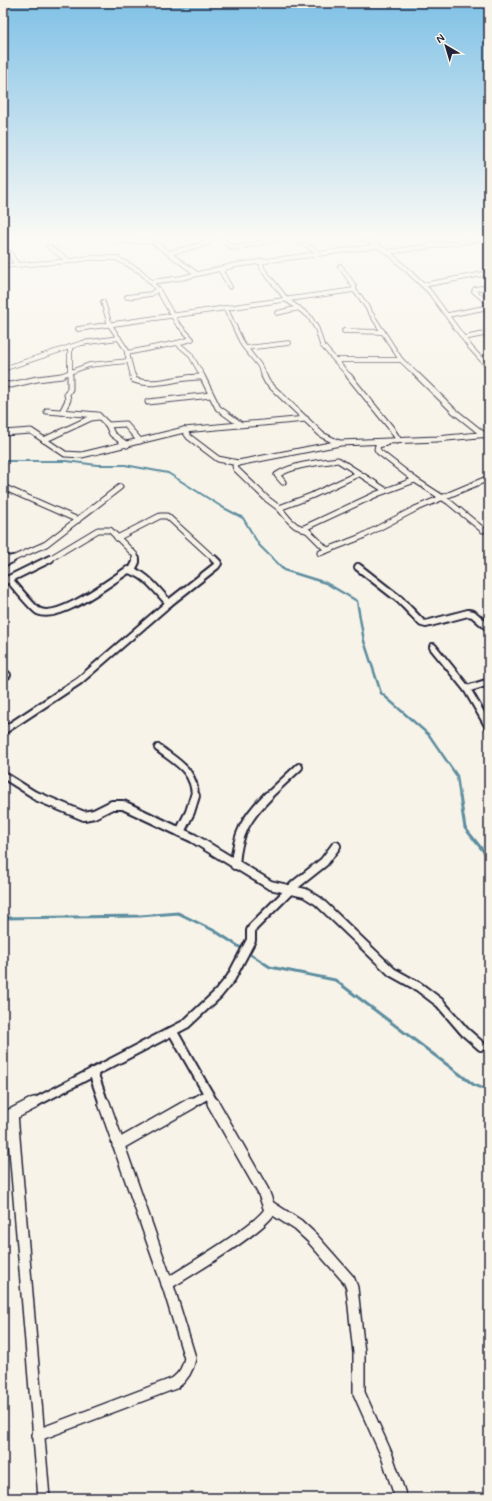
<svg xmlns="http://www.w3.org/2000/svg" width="492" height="1501" viewBox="0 0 492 1501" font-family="Mynerve,sans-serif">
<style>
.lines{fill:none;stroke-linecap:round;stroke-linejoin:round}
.stream-far2{stroke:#5d8da0;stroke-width:2}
.stream-far1{stroke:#5d8da0;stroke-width:2.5}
.stream{stroke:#5d8da0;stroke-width:3}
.minor-far4-casing{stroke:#22223b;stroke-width:5.5}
.minor-far3-casing{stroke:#22223b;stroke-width:7}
.minor-far2-casing{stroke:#22223b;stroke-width:10}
.minor-far1-casing{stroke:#22223b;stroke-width:12}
.minor-casing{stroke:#22223b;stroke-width:14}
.minor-far4{stroke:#f7f3e8;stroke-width:4}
.minor-far3{stroke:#f7f3e8;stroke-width:5}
.minor-far2{stroke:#f7f3e8;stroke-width:6}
.minor-far1{stroke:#f7f3e8;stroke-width:8}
.minor{stroke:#f7f3e8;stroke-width:11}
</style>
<rect width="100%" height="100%" fill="#f7f3e8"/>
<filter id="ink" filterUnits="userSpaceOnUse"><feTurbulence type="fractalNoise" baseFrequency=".025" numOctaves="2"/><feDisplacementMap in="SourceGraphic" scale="8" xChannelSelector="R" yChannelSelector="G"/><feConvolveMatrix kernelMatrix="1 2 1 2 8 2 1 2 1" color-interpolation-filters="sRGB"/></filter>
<g filter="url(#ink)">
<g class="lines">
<!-- stream-far2 -->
<path class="stream-far2" d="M3,461h63l31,4h28l43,8 54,34 21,11 16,27 15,15"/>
<!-- stream-far1 -->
<path class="stream-far1" d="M273,559l11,11 42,13 31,18 7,40 17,52 48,42 28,41 3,21"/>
<!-- stream -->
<g class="stream">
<path d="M460,796l5,32 24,30"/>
<path d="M3,918l137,-2 38,-3 37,18 55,36 65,13 139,105 15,6"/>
</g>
<!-- minor-far4 casing -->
<g class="minor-far4-casing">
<g id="minor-far4">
<path d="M117,236l-3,4 2,1h36l45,33"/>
<path d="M217,236l13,10 7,2 50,-12"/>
<path d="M293,236l25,17"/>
<path d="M360,236l28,16 41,39 41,56 19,21"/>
<path d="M49,247l20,14"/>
<path d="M9,252l8,13"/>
<path d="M388,252l101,-14"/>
<path d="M169,253l39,-10"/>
<path d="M261,261l1,7 25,32 22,16 8,13 5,16 28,32"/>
<path d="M3,266l68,-5 18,-3h27l24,13 11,11 7,8 19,33 15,16 -15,4"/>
<path d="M340,266l14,20v4l7,8 40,62 18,17"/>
<path d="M224,269l-3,2 9,16"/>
<path d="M151,282l30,-4 55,-13 142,-19"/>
<path d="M423,285l66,-12"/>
<path d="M489,287l-14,2 -1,2 15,13"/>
<path d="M127,297l24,-3 7,-5"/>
<path d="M103,302l7,23 16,24 7,28"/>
<path d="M226,309l17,36 16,20 6,12"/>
<path d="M277,313l22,-5"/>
<path d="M448,315l41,-8"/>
<path d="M78,329l276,-39"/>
<path d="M344,331l39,1"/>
<path d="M464,338l25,-5"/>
<path d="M70,347v30"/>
<path d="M246,348l43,-5"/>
<path d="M127,353l50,-10 13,11 13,23"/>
<path d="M335,360h66"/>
<path d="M3,369l79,-26 37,-5"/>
<path d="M57,377l32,-12 39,-4"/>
<path d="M189,377h12"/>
</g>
</g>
<!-- minor-far3 casing -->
<g class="minor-far3-casing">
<g id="minor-far3">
<path d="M133,376l1,4c22,8 45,-4 67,-3"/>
<path d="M202,376l16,32 22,16"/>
<path d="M264,376l3,6 55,53 17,8"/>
<path d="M349,376l42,52 7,11 -1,2"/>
<path d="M418,376l36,35 30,24"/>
<path d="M3,384l8,1 26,-6 25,-3"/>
<path d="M148,402l63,-7"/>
<path d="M47,411l51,4 10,10 4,9 15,11"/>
<path d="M62,412l6,-12 -1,-6 3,-5v-13"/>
<path d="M108,425l17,-1 15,17"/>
<path d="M184,430l5,7 29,22 20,4 102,-20 97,-4 52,-5"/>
<path d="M3,433l28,-2 34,23 17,1 102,-25 122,-11"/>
<path d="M44,440l47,-22 7,-1"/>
<path d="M386,443l-8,2 -1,4 2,3 36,28 34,22 34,28"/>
<path d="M238,463l-3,3 1,3 31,30 12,9 11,13 6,5 12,5 19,19"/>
<path d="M283,482l-6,-7c17,-11 41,-12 61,-15l47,30"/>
<path d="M3,487l75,33"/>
<path d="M279,508l32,-12 47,-22"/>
<path d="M302,529l75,-35 38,-14"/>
<path d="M117,538l43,-22h7l48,44"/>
<path d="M320,553l41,-16 54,-28 74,-31"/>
<path d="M3,554l4,6"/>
<path d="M10,560l36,-16 74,-57"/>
<path d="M48,560l50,-30h12l25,25 1,5"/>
</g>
</g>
<!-- minor-far2 casing -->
<g class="minor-far2-casing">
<g id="minor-far2">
<path d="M7,559l1,2"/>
<path d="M3,563l9,-4"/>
<path d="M358,567l42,33 22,23 4,1 42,-11 5,1 16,14"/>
<path d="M132,570l4,-8v-3"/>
<path d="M3,582l47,-23"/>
<path d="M169,603l47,-37 2,-3 -4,-4"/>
<path d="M433,647l34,42 22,38"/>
<path d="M3,672l4,3"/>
<path d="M467,689l22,-7"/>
<path d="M3,731l76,-50 90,-78c-12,-12 -23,-30 -41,-33 -17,11 -70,52 -90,41 -5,-3 -24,-26 -29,-32"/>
<path d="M158,748c18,14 37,22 37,49"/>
<path d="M3,775l35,22"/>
<path d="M267,797l32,-30"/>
</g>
</g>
<!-- minor-far1 casing -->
<g class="minor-far1-casing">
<g id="minor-far1">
<path d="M36,796l48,20 10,-2 18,-9h11l70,33 77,47 35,8 13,8 74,71 27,15 21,16 24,28 17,15"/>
<path d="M180,832l10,-20 5,-16"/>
<path d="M235,865c2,-31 11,-47 33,-69"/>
<path d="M173,1032l41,72"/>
<path d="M93,1072l11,32"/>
<path d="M32,1104l154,-80 32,-30 13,-16 20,-38v-9l2,-4 42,-42 29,-23 12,-16"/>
<path d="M191,1104l17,-10"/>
</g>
</g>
<!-- minor casing -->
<g class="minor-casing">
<g id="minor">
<path d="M12,1114l32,384"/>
<path d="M3,1119l31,-16"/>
<path d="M118,1145l74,-42"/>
<path d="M270,1207l28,18 14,13 37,42 3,8 7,65v40l28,63 14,42"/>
<path d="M167,1284c18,-11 97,-58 103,-74l-7,-19 -50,-88"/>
<path d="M38,1435l137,-52c9,-7 13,-14 15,-25l-22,-72 -64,-183"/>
</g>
</g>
<!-- minor-far4 -->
<use href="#minor-far4" class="minor-far4"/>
<!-- minor-far3 -->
<use href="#minor-far3" class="minor-far3"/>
<!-- minor-far2 -->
<use href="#minor-far2" class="minor-far2"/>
<!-- minor-far1 -->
<use href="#minor-far1" class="minor-far1"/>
<!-- minor -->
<use href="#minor" class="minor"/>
</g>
</g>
<!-- sky -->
<linearGradient id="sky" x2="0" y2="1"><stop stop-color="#80c1e6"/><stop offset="0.53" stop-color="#fbfaf5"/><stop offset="1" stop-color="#fbfaf5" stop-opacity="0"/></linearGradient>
<rect width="492" height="446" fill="url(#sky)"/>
<!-- margin -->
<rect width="492" height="1501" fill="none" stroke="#f7f3e8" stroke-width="16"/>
<rect x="8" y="8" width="476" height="1485" fill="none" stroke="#22223b" stroke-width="1.5" filter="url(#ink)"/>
<!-- north arrow -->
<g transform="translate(446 46) rotate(322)" stroke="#f7f3e8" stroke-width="3" paint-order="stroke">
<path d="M0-3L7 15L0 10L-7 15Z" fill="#22223b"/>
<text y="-6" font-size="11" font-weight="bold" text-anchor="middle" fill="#22223b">N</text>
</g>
</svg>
